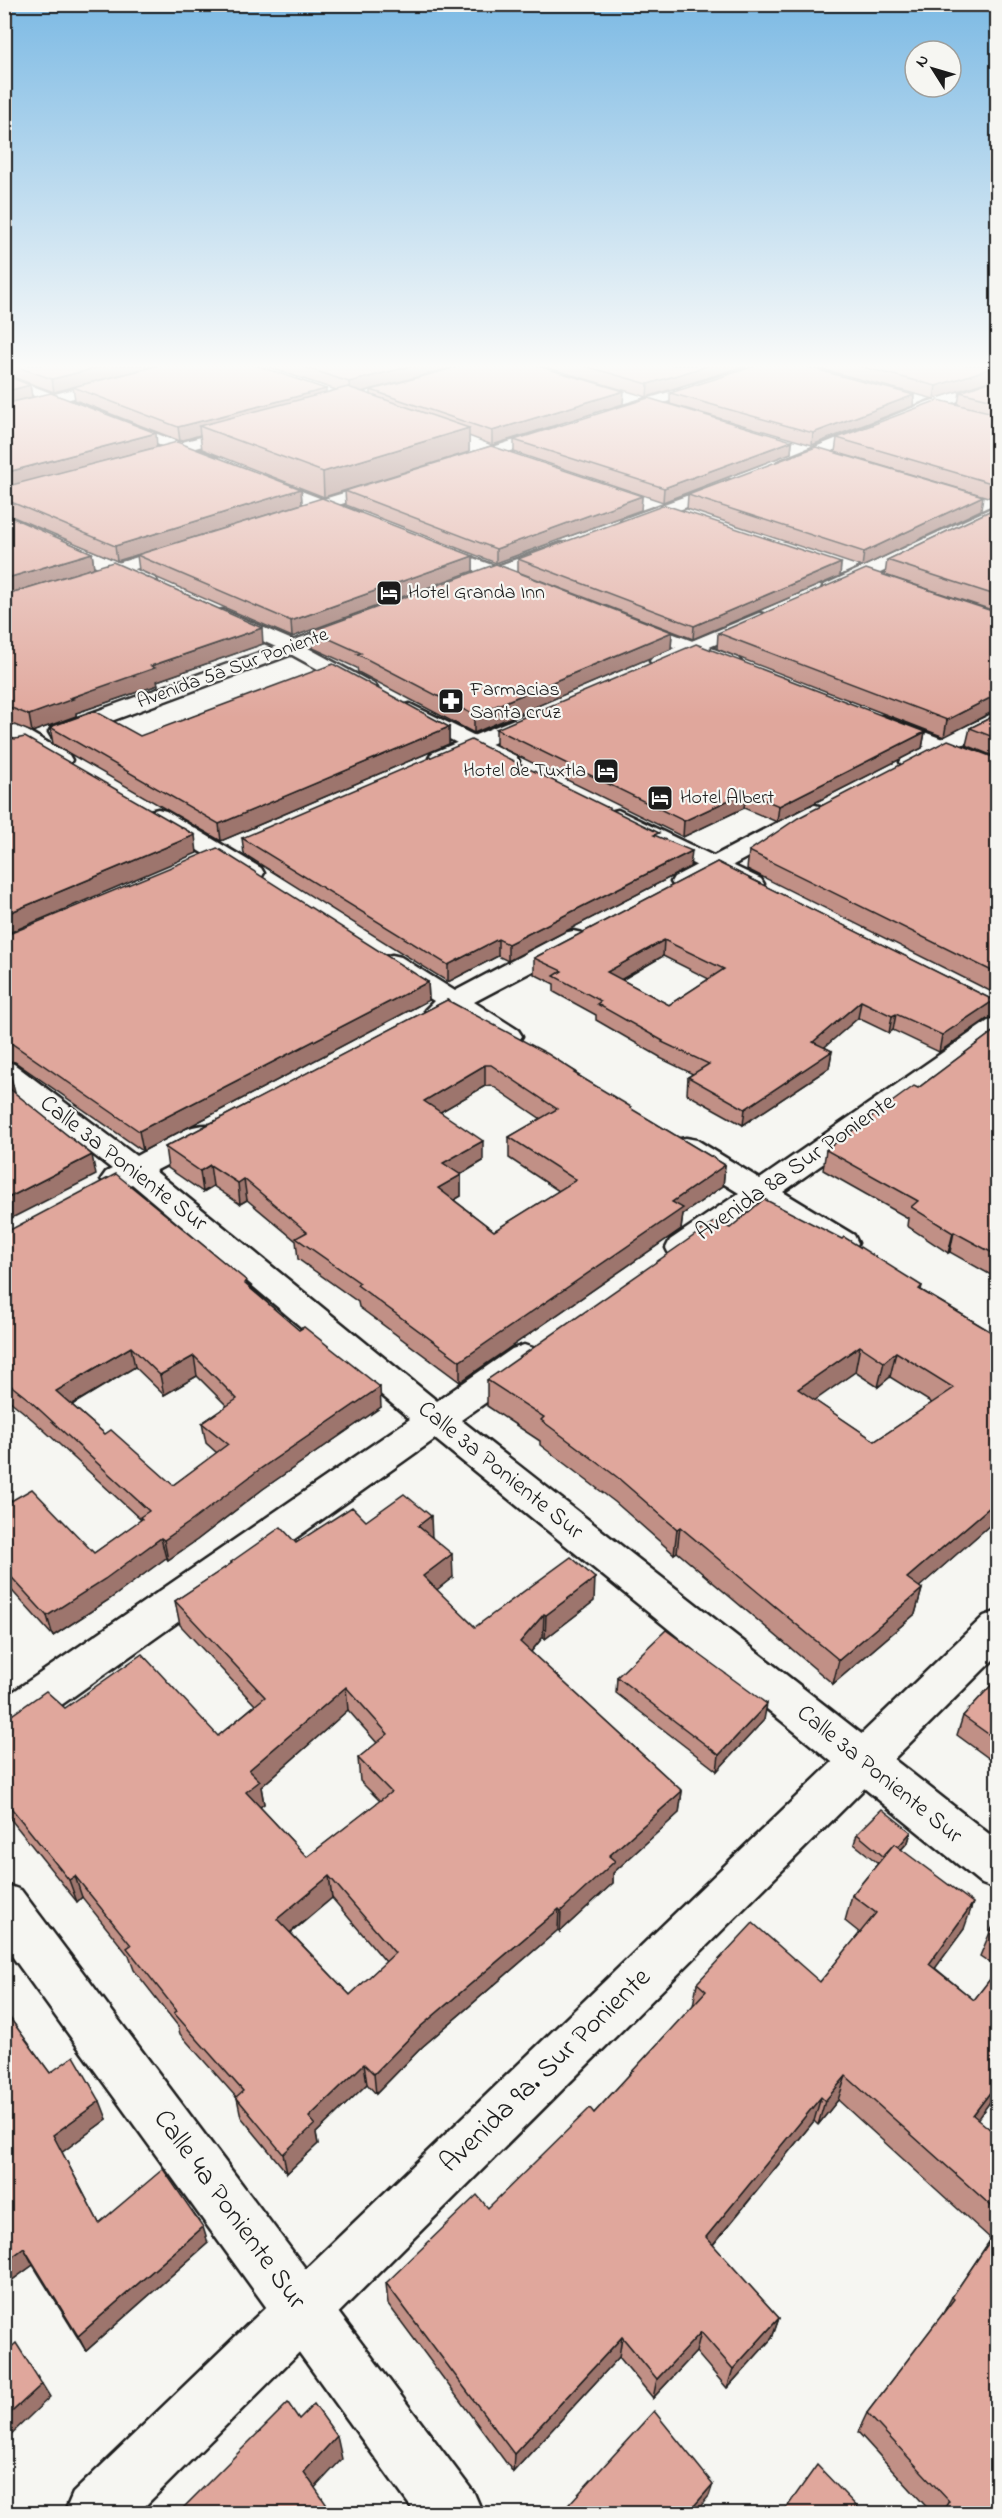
<svg xmlns="http://www.w3.org/2000/svg" width="1002" height="2518" viewBox="0 0 1002 2518" font-family="'Indie Flower',sans-serif">
<style>
.lines{fill:none;stroke-linecap:round;stroke-linejoin:round}
.minor-casing{stroke:#1c1c1c;stroke-width:5}
.secondary-casing{stroke:#1c1c1c;stroke-width:5}
.minor{fill:#f6f6f2;fill-rule:evenodd}
.secondary{fill:#f6f6f2;fill-rule:evenodd}
.wall{fill:#c19086;stroke:#1c1c1c;stroke-width:1.5;fill-rule:evenodd}
.shaded-wall{fill:#9d756d;stroke:#1c1c1c;stroke-width:1.5}
.building{fill:#e0a79c;stroke:#1c1c1c;stroke-width:1.5;fill-rule:evenodd}
.labels{text-anchor:middle;dominant-baseline:central;stroke-width:4.5;stroke-linejoin:round;paint-order:stroke}
.far-poi-label{font-size:20px;fill:#1c1c1c;stroke:#f6f6f2;text-anchor:start}
.far-street-label{font-size:20px;fill:#1c1c1c;stroke:#f6f6f2}
.street-label{font-size:24px;fill:#1c1c1c;stroke:#f6f6f2}
.near-street-label{font-size:28px;fill:#1c1c1c;stroke:#f6f6f2}
</style>
<rect width="100%" height="100%" fill="#f6f6f2"/>
<filter id="ink" filterUnits="userSpaceOnUse"><feTurbulence type="fractalNoise" baseFrequency=".0167" numOctaves="2"/><feDisplacementMap in="SourceGraphic" scale="12" xChannelSelector="R" yChannelSelector="G"/><feConvolveMatrix kernelMatrix="1 2 1 2 8 2 1 2 1" color-interpolation-filters="sRGB"/></filter>
<g filter="url(#ink)">
<g class="lines">
<!-- minor casing -->
<g class="minor-casing">
<g id="minor">
<path d="M168,365h24l-2,3 -186,48v-9z"/>
<path d="M756,365h22l-2,3 -158,49 -5,1 -7,-4 2,-3z"/>
<path d="M998,379v9l-61,20 -147,60h-12l-2,-3 2,-3 149,-60z"/>
<path d="M245,425l5,2 3,3 -3,3 -106,29 -8,-5 2,-3z"/>
<path d="M558,426l5,2 3,3 -3,3 -98,32h-12l-2,-3 2,-3z"/>
<path d="M387,480l8,5 -2,3 -103,32 -6,-1 -2,-4 2,-4z"/>
<path d="M730,480l8,5 -2,3 -101,39h-12l-3,-4 3,-4z"/>
<path d="M998,505v12l-160,76h-14l-2,-4 2,-4z"/>
<path d="M561,543l6,1 3,4 -3,4 -94,36h-14l-2,-4 2,-4z"/>
<path d="M180,544l6,1 3,4 -3,4 -182,57v-12z"/>
<path d="M759,613l7,2 3,4 -3,4 -99,42h-14l-3,-4 3,-4z"/>
<path d="M356,618l7,2 3,4 -3,4 -295,109 -8,1 -8,-1 -3,-5 3,-5z"/>
<path d="M536,710l8,1 3,5 -3,5 -96,42 -8,2 -8,-2 -3,-5 3,-5z"/>
<path d="M998,711v15l-79,41 -8,2 -8,-2 -3,-5 3,-5z"/>
<path d="M4,721l8,1 57,33 3,5 -3,5 -8,2 -8,-2 -49,-29z"/>
<path d="M815,805l8,2 4,5 -4,5 -131,70 -9,2 -9,-2 -3,-5 3,-5 133,-70z"/>
<path d="M158,809l8,2 95,57 3,5 -3,5 -9,2 -9,-2 -93,-57 -4,-5 4,-5z"/>
<path d="M573,931l9,2 4,6 -4,6 -108,57 44,28 4,6 -4,6c-23,6 -46,-16 -65,-29l-14,5 -10,-2 -4,-6 9,-9 -51,-32 -4,-6 4,-6 9,-2 9,2 54,34 109,-58z"/>
<path d="M998,1019v21l-215,152 71,43 4,8 -4,8 -12,3 -12,-3 -69,-43 -67,48 -12,3 -12,-3 -4,-8 4,-8 69,-47 -64,-39 -4,-7 4,-7 11,-2 11,2 63,39 228,-158z"/>
<path d="M4,1061l10,3 122,92c22,-11 53,-36 79,-30l4,7 -4,7 -60,31 282,230 75,-52 12,-4 12,4 6,9 -6,9 -75,53 537,421v49l-16,-6 -547,-445 -416,296 -15,6v-43l406,-279 -278,-235 -15,5 -11,-3 -5,-7 5,-7 6,-3 -108,-84z"/>
<path d="M4,1884l17,6 453,603 9,21h-67l-412,-569z"/>
</g>
</g>
<!-- secondary casing -->
<g class="secondary-casing">
<g id="secondary">
<path d="M4,375l213,82 2,3 -8,5 -6,-2 -201,-79z"/>
<path d="M259,475l100,38 3,4 -3,4h-12l-94,-38 -2,-3z"/>
<path d="M4,513l151,65 2,4 -2,4h-14l-137,-61z"/>
<path d="M432,543l101,37 2,4 -2,4h-14l-93,-36 -3,-4 3,-4z"/>
<path d="M223,610l76,33 75,41 3,4 -3,4 -7,2 -7,-2 -75,-41 -69,-31 -3,-4 3,-4z"/>
<path d="M631,618l107,40 3,4 -3,4h-14l-100,-38 -3,-4 3,-4z"/>
<path d="M410,704l106,52 3,5 -3,5 -8,2 -8,-2 -97,-52 -4,-4 4,-4z"/>
<path d="M882,716l116,44v15l-124,-48 -3,-5 3,-5z"/>
<path d="M618,810l143,69 3,5 -3,5 -9,2 -9,-2 -133,-67 -4,-5 4,-5z"/>
<path d="M998,1611v44l-861,859h-73l9,-21 911,-877z"/>
</g>
</g>
<!-- minor -->
<use href="#minor" class="minor"/>
<!-- secondary -->
<use href="#secondary" class="secondary"/>
</g>
<!-- wall -->
<g class="wall">
<path d="M4,365h155l-105,27 -50,-18z"/>
<path d="M262,365h200l-100,27 9,3v-5l252,14 -131,41 -23,-9v16l-145,45 -122,-48 -2,-14 -20,6 -105,-41 -2,-13 253,6 10,-3z"/>
<path d="M538,365h210l-101,32z"/>
<path d="M806,365h192l-64,34z"/>
<path d="M4,375l26,10 2,12 125,50 144,42 1,15 -185,57 -113,-48z"/>
<path d="M998,379v121l-163,-48 2,-14 121,-34 2,-12z"/>
<path d="M670,393l244,2 -1,11 -101,39 -142,-41z"/>
<path d="M514,440l278,1 -1,12 -128,49 -149,-50z"/>
<path d="M345,491l297,5 -1,14 -145,53 -150,-58z"/>
<path d="M688,495l293,15 -119,57 -175,-58z"/>
<path d="M998,507v105l-113,-37 2,-15z"/>
<path d="M4,514l88,39 2,15 169,76 -106,37 1,4 -82,28v3l-44,16 -28,-11z"/>
<path d="M137,555l336,1v15l-181,66 -153,-67z"/>
<path d="M518,559l323,4 -1,13 -147,63 -175,-67z"/>
<path d="M998,613l-54,124 -227,-88 1,-16z"/>
<path d="M312,631l360,1 -1,17 -197,84 -116,-61 -1,-4 -44,-20z"/>
<path d="M998,714v44l-32,-13 4,-17z"/>
<path d="M50,727l90,9 309,-9v17l-228,97 -168,-97z"/>
<path d="M496,729l429,3 -3,16 -145,74 -33,-14 -61,29 -187,-92z"/>
<path d="M998,759v236l-251,-126 2,-18z"/>
<path d="M658,837l32,30 -182,94 -10,-5 -50,26 -204,-128 -2,-16z"/>
<path d="M717,862l274,137 6,18 -10,2 -48,33 -46,-22 -4,3 -31,-15 -34,29 8,4 -3,17 -86,57 -56,-31 1,-17 5,-3 -33,-16v-1l-64,-37v-5l-42,-23v-8l-20,-10v-16zM663,956l46,23 -40,26 -47,-25z"/>
<path d="M4,936l424,46 1,18 -286,151 -128,-89 -11,-2z"/>
<path d="M447,1000l129,72v2l55,35 94,56 -2,21 -40,28 -2,15 -221,153 -101,-75 -1,-5 -60,-43 -2,-18 -49,-41 -7,4 -27,-18 -10,6 -35,-24 -3,-21zM491,1085l50,34 -32,18v21l50,33 -65,40 -40,-31 7,-4v-21h-1l23,-14 -43,-49 45,-26z"/>
<path d="M998,1028v251l-48,-27 -2,1 -41,-27 1,-8 -85,-48 3,-20 92,-62z"/>
<path d="M730,1228l192,58 -1,4 77,46v182l-79,69 3,2 -7,25 -82,70 -156,-132 -3,2 -59,-52 -75,-57v-4l-53,-35v-26zM855,1372l23,15 12,-10 42,26 -57,38 -61,-41z"/>
<path d="M4,1230l244,55 133,122 -118,82 -66,51 -29,20 -2,-2 -56,41 -57,37 -49,-54v-77l90,48 47,-33 -108,-100 -29,-24zM135,1367l29,28 33,-19 30,30 -25,17 4,20 11,10 -44,32 -68,-51 -33,-29z"/>
<path d="M366,1521l66,16 21,40 -17,13 39,37 119,-26 -49,38 -2,-2 -12,15 151,139 -3,22 -66,60v10l-53,49 -2,-2 -136,117 -46,47 -9,-10 -51,49 2,11 -31,29 -46,-56 -4,-19 -57,-64 -2,-8 -44,-56 -5,-14 -47,-59 -5,5 -73,-91v-94l61,-9 153,28 37,-31 -75,-80 -5,-24 56,-37v-2zM348,1710l29,33 -19,15 2,23 20,20 -73,56 -47,-50 4,-3 -3,-17zM332,1898l54,64 -36,33 -59,-62z"/>
<path d="M617,1677l147,43 -47,51 -101,-78z"/>
<path d="M998,1678v87l-41,-30 6,-19z"/>
<path d="M911,1832l-3,10 -7,8 63,79 -29,39 39,32 24,-31v122l-21,28 21,17v378h-65l-75,-82 9,-19 75,-98 10,-18 39,-58 -153,-139 -20,25 -4,-4 -101,124 66,73 -7,20 -45,50 -31,-36 -43,46 -34,-41 -106,115 -125,-168 -2,-21 102,-75 106,-95 99,-107 4,-23 123,-1 40,-49 -15,-12 7,-26 26,-32 -24,-19 3,-10z"/>
<path d="M998,1920v48l-18,-12 11,-26z"/>
<path d="M4,2010l46,63 57,46 -45,33 37,71 109,20 -122,108 -53,-86 -29,21z"/>
</g>
<!-- shaded-wall -->
<g class="shaded-wall">
<path d="M109,365h50l-105,27 -2,-13z"/>
<path d="M415,365h47l-112,30 -1,-13z"/>
<path d="M710,365h38l-101,32 1,-13z"/>
<path d="M998,366v12l-64,21 2,-13z"/>
<path d="M30,385l2,12 -28,8v-13z"/>
<path d="M326,389v13l-127,24 1,9 -20,6 -2,-14z"/>
<path d="M624,391l-1,13 -131,41v-14z"/>
<path d="M914,395l-1,11 -101,39 1,-12z"/>
<path d="M469,428v24l-145,45 -1,-25z"/>
<path d="M156,433l1,14 -153,41v-15z"/>
<path d="M792,441l-1,12 -128,49 1,-14z"/>
<path d="M301,489l1,15 -185,57 -2,-15z"/>
<path d="M642,496l-1,14 -145,53v-14z"/>
<path d="M983,496l-2,14 -119,57 2,-15z"/>
<path d="M92,553l2,15 -90,27v-16z"/>
<path d="M473,556v15l-181,66 -1,-16z"/>
<path d="M841,563l-1,13 -147,63 1,-13z"/>
<path d="M262,628l1,16 -106,37 1,4 -82,28v3l-44,16 -3,-17 122,-49z"/>
<path d="M672,632l-1,17 -197,84v-18z"/>
<path d="M998,694v15l-54,28 3,-17z"/>
<path d="M6,725l3,17 -4,5 -1,-21z"/>
<path d="M449,727v17l-228,97 -2,-17z"/>
<path d="M925,732l-3,16 -145,74 2,-16z"/>
<path d="M746,792l-2,16 -61,29 1,-16z"/>
<path d="M195,835l2,18 -193,82v-20z"/>
<path d="M692,851l-2,16 -182,94v-17z"/>
<path d="M498,939v17l-50,26v-17z"/>
<path d="M664,940l-1,16 -57,32 1,-16z"/>
<path d="M428,982l1,18 -286,151 -4,-20z"/>
<path d="M861,1001l-3,17 -47,41 2,-17z"/>
<path d="M998,1001l-1,16 -10,2 -48,33 3,-17 48,-32z"/>
<path d="M896,1014l-3,16 -4,3 3,-17z"/>
<path d="M832,1051l-3,17 -86,57 2,-16z"/>
<path d="M485,1065v21l-60,35 -1,-20z"/>
<path d="M11,1077l5,20 -11,-12z"/>
<path d="M483,1141v20l-39,23 -1,-21z"/>
<path d="M92,1155l4,20 -92,47v-22z"/>
<path d="M210,1165l3,21 -10,6 -3,-21z"/>
<path d="M725,1165l-2,21 -40,28 -2,15 -221,153v-21l212,-159z"/>
<path d="M461,1175v21l-22,13 -1,-21z"/>
<path d="M244,1179l3,21 -7,4 -2,-21z"/>
<path d="M954,1232l-4,20 -2,1 5,-20z"/>
<path d="M860,1346l-5,26 -61,43 4,-26z"/>
<path d="M131,1347l4,20 -74,44 -5,-20z"/>
<path d="M896,1352l-6,25 -12,10 6,-25z"/>
<path d="M194,1356l3,20 -33,19 -4,-20z"/>
<path d="M380,1387l1,20 -118,82 -66,51 -29,20 -4,-20 96,-71z"/>
<path d="M998,1500v18l-97,85 6,-25z"/>
<path d="M431,1516l1,23 -14,-13z"/>
<path d="M680,1527l-3,25 -3,2 3,-25z"/>
<path d="M161,1538l5,20 -56,41 -57,37 -6,-20z"/>
<path d="M452,1554l1,23 -29,23 -1,-24z"/>
<path d="M595,1578l-1,23 -49,38 1,-24z"/>
<path d="M922,1589l-7,25 -82,70 6,-24z"/>
<path d="M544,1614l-1,23 -23,28v-23z"/>
<path d="M346,1687l2,23 -87,77 3,17 -14,10 -4,-22 3,-22z"/>
<path d="M767,1704l-3,16 -47,51 2,-16z"/>
<path d="M682,1791l-3,22 -66,60v10l-53,49 1,-21 48,-55z"/>
<path d="M911,1832l-3,10 -24,26 2,-9z"/>
<path d="M75,1876l7,21 -5,5 -8,-22z"/>
<path d="M329,1876l3,22 -51,42 -4,-21z"/>
<path d="M973,1903l-9,26 -44,60 9,-25z"/>
<path d="M559,1909l-1,21 -136,117 -46,47 -2,-20 46,-47z"/>
<path d="M364,2064l3,20 -51,49 2,11 -31,29 -4,-19 26,-37z"/>
<path d="M846,2076l-8,24 -20,25 7,-24z"/>
<path d="M998,2082v9l-35,48 10,-24z"/>
<path d="M821,2097l-7,24 -113,138 5,-22z"/>
<path d="M100,2101l7,18 -46,34 -8,-18z"/>
<path d="M203,2227l5,16 -122,108 -8,-15z"/>
<path d="M24,2248l9,17 -29,21v-23z"/>
<path d="M779,2318l-7,20 -45,50 6,-19z"/>
<path d="M701,2332l-5,20 -43,46 4,-19z"/>
<path d="M622,2337l-3,20 -106,115 1,-18z"/>
<path d="M42,2384l8,13 -46,44v-22z"/>
<path d="M337,2436l5,23 -32,34 -6,-21z"/>
<path d="M713,2484l-4,12 -15,18h-7z"/>
</g>
<!-- building -->
<g class="building">
<path d="M12,365h97l-57,14z"/>
<path d="M161,365h94l71,24 -148,38 -105,-40z"/>
<path d="M298,365h117l-66,17z"/>
<path d="M465,365h69l90,26 -132,40 -121,-41z"/>
<path d="M581,365h129l-62,19z"/>
<path d="M759,365h40l115,30 -101,38 -143,-40z"/>
<path d="M855,365h143v1l-62,20z"/>
<path d="M4,375l26,10 -26,7z"/>
<path d="M998,379v22l-38,-9z"/>
<path d="M348,387l121,41 -146,44 -124,-46z"/>
<path d="M51,393l105,40 -152,40v-69z"/>
<path d="M648,398l144,43 -128,47 -150,-48z"/>
<path d="M938,400l60,14v71l-161,-47z"/>
<path d="M177,442l124,47 -186,57 -111,-47v-12z"/>
<path d="M491,446l151,50 -146,53 -151,-58z"/>
<path d="M816,447l167,49 -119,56 -176,-57z"/>
<path d="M322,498l151,58 -182,65 -154,-66z"/>
<path d="M665,505l176,58 -147,63 -176,-67z"/>
<path d="M998,507v89l-111,-36z"/>
<path d="M4,514l88,39 -88,26z"/>
<path d="M113,562l149,66 -111,38 4,2 -85,30 3,1 -44,16 -25,-10v-110z"/>
<path d="M496,564l176,68 -198,83 -117,-61 4,-1 -49,-22z"/>
<path d="M866,569l132,44v81l-51,26 -229,-87z"/>
<path d="M696,644l229,88 -146,74 -33,-14 -62,29 -188,-92z"/>
<path d="M333,664l116,63 -230,97 -169,-97 45,-16 45,25z"/>
<path d="M998,714v25l-28,-11z"/>
<path d="M4,735l2,2 9,2 10,-2 170,98 -191,80z"/>
<path d="M471,740l188,93 -5,2 38,16 -184,93 -10,-5 -50,26 -206,-127z"/>
<path d="M948,740l50,19v215l-249,-123 49,-33z"/>
<path d="M217,848l211,134 -289,149 -128,-88 -7,-1v-106z"/>
<path d="M717,862l274,137 7,1v1l-8,2 -48,32 -46,-21 -4,2 -31,-15 -48,41 19,9 -87,58 -57,-32 21,-13 -47,-22 1,-1 -66,-37 4,-3 -47,-25 8,-5 -28,-13zM664,940l60,29 -55,36 -62,-33z"/>
<path d="M447,1000l101,54 28,18 -2,1 57,34 -1,1 95,57 -53,37 11,6 -223,153 -103,-76 3,-2 -64,-45 11,-6 -63,-53 -6,4 -28,-18 -10,6 -35,-24zM485,1065h6l66,44 -48,28 67,43 -82,51 -56,-43 23,-13 -18,-12 40,-22 -59,-40z"/>
<path d="M998,1028v228l-44,-24 -1,1 -42,-26 7,-6 -92,-51 88,-64 4,2z"/>
<path d="M4,1072l7,5 -6,8 87,70 -88,45z"/>
<path d="M116,1174l131,107 -3,2 55,47 5,-3 76,60 -120,82 -67,51 -29,20 -3,-2 -56,41 -58,37 -43,-47v-64l28,-16 62,64 48,-34 -2,-2 9,-6 -121,-112 -24,-19v-150l8,-1zM131,1347l29,28 34,-19 43,43 -35,24 26,21 -55,41 -62,-55 -6,4 -49,-43z"/>
<path d="M764,1199l78,40 2,-2 78,49 -3,3 79,47v164l-91,78 15,11 -83,71 -159,-133 -3,2 -60,-52 -76,-57 3,-3 -57,-37 228,-159 15,7zM860,1346l24,16 12,-10 58,36 -79,53 -77,-52z"/>
<path d="M404,1494l27,22 -13,10 34,28 -29,22 52,51 96,-70 24,21 -49,37 -2,-1 -24,28 162,149 -73,65 6,5 -54,50 -2,-2 -139,118 -46,47 -10,-10 -55,53 6,7 -32,30 -47,-57 7,-6 -69,-78 3,-2 -50,-63 4,-3 -56,-69 -6,4 -65,-81v-82l9,-3 33,-23 19,17 77,-54 76,82 47,-39 -90,-96 57,-38 -1,-1 50,-35 15,16 56,-36 14,14zM346,1687l42,47 -30,24 33,34 -84,65 -61,-65 14,-11 -11,-11zM329,1876l66,77 -45,42 -73,-76z"/>
<path d="M666,1630l101,74 -48,51 -102,-78z"/>
<path d="M998,1678v63l-35,-25z"/>
<path d="M882,1809l29,23 -13,15 -4,-3 -11,12 -26,-22z"/>
<path d="M894,1844l79,59 -44,61 45,36 24,-31v113l-25,33 25,21v76l-152,-136 -21,25 -4,-4 -115,140 73,81 -46,51 -32,-37 -44,47 -35,-42 -108,117 -128,-171 91,-88 11,13 102,-100 4,5 112,-122 -9,-8 56,-60 67,59 56,-69 -24,-18z"/>
<path d="M998,1920v15l-7,-5z"/>
<path d="M4,2010l46,63 24,-17 26,45 -47,34 46,88 64,-54 40,58 -125,109 -54,-88 -20,15z"/>
<path d="M998,2229v285h-57l8,-13 -82,-88 87,-114 -2,-2z"/>
<path d="M16,2343l26,41 -38,35v-65z"/>
<path d="M288,2403l11,16 15,-15 23,32 -33,36 29,42h-156z"/>
<path d="M654,2411l59,73 -26,30h-127z"/>
<path d="M817,2465l47,49h-82z"/>
</g>
</g>
<!-- sky -->
<linearGradient id="sky" x2="0" y2="1"><stop stop-color="#7dbae4"/><stop offset="0.51" stop-color="#fbfbf9"/><stop offset="1" stop-color="#fbfbf9" stop-opacity="0"/></linearGradient>
<rect width="1002" height="718" fill="url(#sky)"/>
<!-- icons -->
<defs>
<g id="hotel-square" transform="scale(1.35)"><rect x="-9" y="-9" width="18" height="18" rx="4" fill="#1c1c1c" stroke="#f6f6f2"/><path d="M-6-4.5h1.5V1H6V5H4.5V3h-9V5H-6ZM-4 0a1.8 1.8 0 1 1 3.6 0ZM.5 0V-2.5h3Q6-2.5 6 0Z" fill="#fff"/></g>
<g id="pharmacy-square" transform="scale(1.35)"><rect x="-9" y="-9" width="18" height="18" rx="4" fill="#1c1c1c" stroke="#f6f6f2"/><path d="M-2-6h4v4h4v4h-4v4h-4v-4h-4v-4h4Z" fill="#fff"/></g>
</defs>
<g fill-rule="evenodd">
<use href="#hotel-square" x="389" y="593"/>
<use href="#pharmacy-square" x="451" y="701"/>
<use href="#hotel-square" x="606" y="771"/>
<use href="#hotel-square" x="660" y="798"/>
</g>
<g class="labels">
<!-- far-poi labels -->
<g class="far-poi-label">
<text x="408" y="593">Hotel Granda Inn</text>
<text x="470" y="690">Farmacias<tspan x="470" dy="23">Santa cruz</tspan></text>
<text x="586" y="771" text-anchor="end">Hotel de Tuxtla</text>
<text x="680" y="798">Hotel Albert</text>
</g>
<!-- far-street labels -->
<g class="far-street-label">
<text transform="translate(233 669) rotate(-20)">Avenida 5a Sur Poniente</text>
</g>
<!-- street labels -->
<g class="street-label">
<text transform="translate(123 1164) rotate(38)">Calle 3a Poniente Sur</text>
<text transform="translate(796 1168) rotate(-35)">Avenida 8a Sur Poniente</text>
<text transform="translate(500 1471) rotate(39)">Calle 3a Poniente Sur</text>
<text transform="translate(879 1775) rotate(39)">Calle 3a Poniente Sur</text>
</g>
<!-- near-street labels -->
<g class="near-street-label">
<text transform="translate(546 2071) rotate(-44)">Avenida 9a. Sur Poniente</text>
<text transform="translate(229 2210) rotate(54)">Calle 4a Poniente Sur</text>
</g>
</g>
<!-- margin -->
<rect width="1002" height="2518" fill="none" stroke="#f6f6f2" stroke-width="24"/>
<rect x="12" y="12" width="978" height="2494" fill="none" stroke="#1c1c1c" stroke-width="2" filter="url(#ink)"/>
<!-- north arrow -->
<g transform="translate(933 69) rotate(307)"><circle r="28" fill="#f6f6f2" stroke="#9f9f9c" stroke-width="1.5"/>
<path d="M0-4.5L10 22L0 15L-10 22Z" fill="#1c1c1c"/>
<text y="-9" font-size="16" font-weight="bold" text-anchor="middle" fill="#1c1c1c">N</text>
</g>
</svg>
